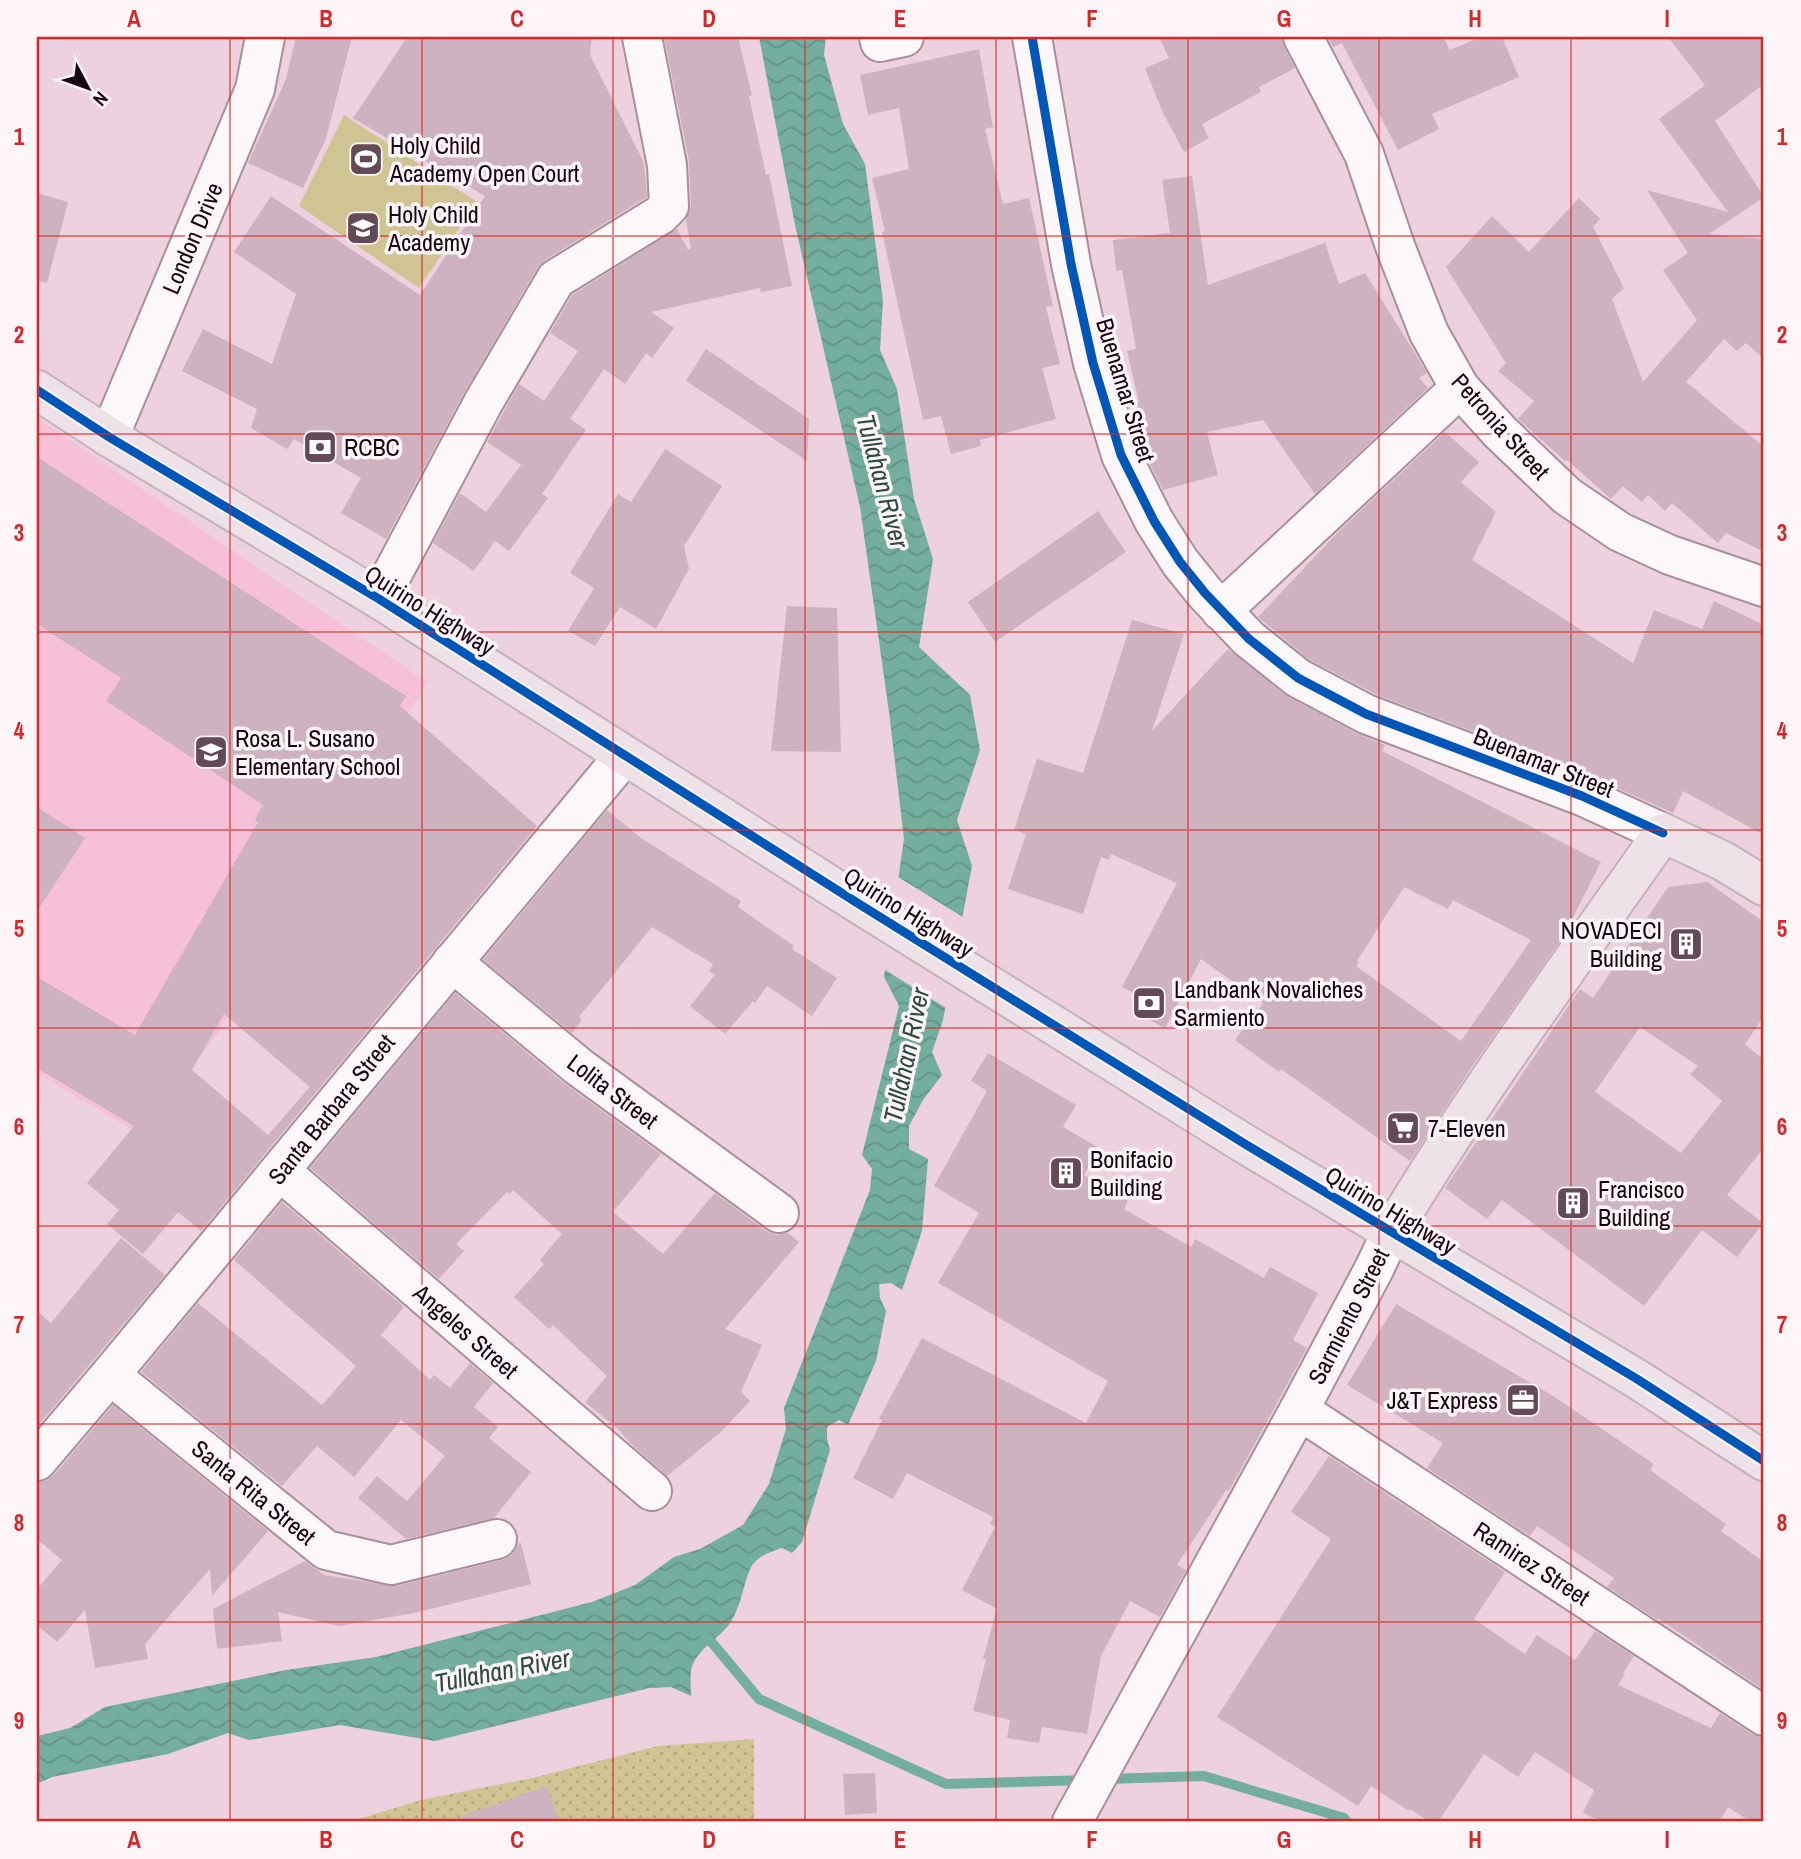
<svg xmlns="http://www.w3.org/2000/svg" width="1801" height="1859" viewBox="0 0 1801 1859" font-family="'Archivo Narrow',sans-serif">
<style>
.built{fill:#f5c0d8}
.grass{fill:url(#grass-dots)}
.pitch{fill:#d0c493}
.water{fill:url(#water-waves)}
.pier{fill:#edd1de}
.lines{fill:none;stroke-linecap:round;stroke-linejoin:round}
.stream{stroke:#73ae9e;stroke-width:10}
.building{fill:#ceb2c0;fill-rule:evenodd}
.minor-casing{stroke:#a98f9c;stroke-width:42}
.major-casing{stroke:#c2b2ba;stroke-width:42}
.minor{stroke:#fcf8fa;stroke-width:38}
.major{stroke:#eee1e7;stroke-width:38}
.cycleway-casing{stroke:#fef5f8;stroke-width:13}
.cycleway{stroke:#0057b8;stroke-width:9}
.grid{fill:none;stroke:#d62828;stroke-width:2;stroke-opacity:0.55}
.labels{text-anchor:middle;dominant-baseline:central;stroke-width:7;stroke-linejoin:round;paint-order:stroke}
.poi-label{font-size:24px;fill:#1b020f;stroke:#fef5f8;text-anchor:start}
.street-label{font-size:24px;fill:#1b020f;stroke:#fef5f8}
.water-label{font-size:26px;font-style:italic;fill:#2c4a3f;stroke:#fef5f8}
.neatline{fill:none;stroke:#d62828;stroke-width:2.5}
.grid-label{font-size:23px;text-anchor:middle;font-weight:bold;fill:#d62828}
</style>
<defs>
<pattern id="grass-dots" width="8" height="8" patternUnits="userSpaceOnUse" patternTransform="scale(1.75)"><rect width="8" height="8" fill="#d0c493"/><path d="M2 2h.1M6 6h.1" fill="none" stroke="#b2a77e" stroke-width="1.8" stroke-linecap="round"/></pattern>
<pattern id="water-waves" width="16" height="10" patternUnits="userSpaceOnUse" patternTransform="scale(1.75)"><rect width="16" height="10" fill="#73ae9e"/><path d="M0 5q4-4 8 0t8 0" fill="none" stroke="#639487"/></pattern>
</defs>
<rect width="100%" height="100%" fill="#edd1de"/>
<!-- built -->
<path class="built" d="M37,418l390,264 -211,354 -81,95 -98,-58z"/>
<!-- grass -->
<path class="grass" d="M754,1739v83h-406l73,-22 111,-22 126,-32z"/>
<!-- pitch -->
<path class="pitch" d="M344,115l133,87 -58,86 -120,-82z"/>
<!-- water -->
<path class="water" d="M759,37h67l-2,18 19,69 22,40 18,137 -3,49 17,39 17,110 19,60 -14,88 51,48 10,55 -23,70 15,46 -29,154 -11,32 10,23 -19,25 -14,26v23l19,10 -6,72 -20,59 -11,-7 -12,1 1,14 6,13 -10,50 -28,64 -9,-5 -12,7v12l3,11 -28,92 -10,11 -10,-5c-11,4 -22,7 -29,16 -8,11 -11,40 -21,56 -10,17 -30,25 -39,44 -4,8 -2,23 -2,32l-20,-9 -22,1 -214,53 -95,-16 -91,15 -21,-7 -60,21 -116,23 -15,7v-48l33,-8 35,-21 181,-37 90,-13 216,-55 43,-17 39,-28 26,-8 43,-24 26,-41 17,-55 -2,-21 86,-218 2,-21 -10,-14 37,-149 -15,-29 20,-138 -15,-127 -29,-205 -65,-282z"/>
<!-- pier -->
<path class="pier" d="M895,875l71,44 -17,91 -67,-42z"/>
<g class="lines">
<!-- stream -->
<g class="stream">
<path d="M704,1633l55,66 187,85 140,-4"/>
<path d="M1106,1779l98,-3 140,42 3,4"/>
</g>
</g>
<!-- building -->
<g class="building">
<path d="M296,37h56l-26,101 -23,50 -55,-25 38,-84z"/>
<path d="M407,37h185l-2,18 54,108 3,34 -102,63 -7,7 -74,126 -78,146 -45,-26 20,-35 -67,-39 -7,10 -36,-21 6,-19 -75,-38 21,-42 69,35 24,-70 -62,-42 37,-56 149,99 65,-99 -132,-78z"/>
<path d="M664,37h74l14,58 -3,1 17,79 3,-1 23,112 -31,6 -1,-4 -109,24 23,16 -22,30 -6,-5 -21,31 -21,-15 -34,50 16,11 -44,64 6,4 -39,53 -14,-10 -21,30 -41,-28 27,-50 26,19 35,-47 -34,-23 32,-58 25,17 34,-50 -28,-18 22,-38 105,-66 11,21 3,-2 -5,-28 5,-15 -2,-44z"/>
<path d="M1159,37h122l3,10 11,21 -36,19 2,5 -59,32 7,14 -25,14 -22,-41 -17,-43 24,-10z"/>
<path d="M1328,37h115l7,13 31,-13h21l17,40 -87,37 7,15 -41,21 -56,-107 -9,4z"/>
<path d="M1668,37h96v47l-49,37 49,76 -55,37 55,5v120l-18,-16 -9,8 -13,-12 -38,43 78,65v105l-38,-19 -8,10 -46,-40 -7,8 -17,-16 -6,7 -19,-16 -12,13 -44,-39 -2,1 -47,-42 16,-18 -36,-30 8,-8 -60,-96 46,-51 37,36 50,-54 21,21 -7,8 31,61 -12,11 31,83 54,-62 -34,-50 25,-17 -41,-63 81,22 -69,-93 46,-34z"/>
<path d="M979,49l14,78 -8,2 18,75 26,-6 24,108 -7,1 14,57 -18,4 14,51 -76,21 1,6 -30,8 -10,-38 -18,4 -41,-188 3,-1 -13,-53 37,-9 -10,-61 -31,7 -8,-40z"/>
<path d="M1192,176l16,109 117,-42 14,41 26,-11 62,100 -8,5 9,10 -113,106 -52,-74 -56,12 11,43 -55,15 -21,-42 -11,-44 8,-2 -12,-51 9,-2 -14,-79 -6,1 -3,-31 57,-7 -8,-53z"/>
<path d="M37,193l31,9 -21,81 -10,-2z"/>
<path d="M706,349l103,70 -2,42 -121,-80z"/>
<path d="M1445,432l34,30 -18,20 35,30 -24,48 161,103 21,-53 48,19 12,-28 50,24v210l-81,-44 -10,22 -83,-37 -215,-82 -65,-34 -52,-43 81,-86z"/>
<path d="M665,449l57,37 -38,60 5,23 -33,60 -36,-22 -25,39 -27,-15 26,-43 -24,-15 48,-79 13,8z"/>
<path d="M37,457l369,239 -6,10 137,120 -336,405 -23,-19 -35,42 -36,-30 12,-14 -32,-27 47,-57 -97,-58v-91l98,58 123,-213 -3,-2 8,-15 -157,-104 15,-23 -84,-54zM224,1014l86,73 -42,48 -76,-65z"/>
<path d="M1098,511l28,41 -131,90 -27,-40z"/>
<path d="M787,606l50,2 4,144 -70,-1z"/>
<path d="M1132,620l52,14 -32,97 76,-82 57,46 71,38 29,12 -3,6 219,111 -38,75 -92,131 -61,93 -129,-92 -2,3 -44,-32 28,-37 -62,-44 -36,69 -33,-17 8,-15 -18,-9 55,-104 -66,-29 -2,6 -8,-3 -18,57 -75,-25 18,-55 -12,-4 23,-71 46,14zM1404,887l44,22 5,-9 78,40 -70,101 -105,-75 3,-3 -2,-2z"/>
<path d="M37,807l48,31 -48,73z"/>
<path d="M607,810l34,28 100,63 -3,6 56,39 -2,3 45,29 -25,38 -45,-30 -12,17 -2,-2 -28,33 -35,-28 25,-31 -6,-4 4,-7 -61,-37 -73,90 3,3 -10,13 -89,-73z"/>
<path d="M1707,882l57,40v94l-19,28 19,16v87l-37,48 36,28 -26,34 -35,-27 -58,76 -142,-106 -15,19 -42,-31 135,-199 13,9 75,-111zM1640,1027l58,39 -8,8 32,27 -41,52 -86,-61z"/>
<path d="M455,993l110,91 96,70 -48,58 50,42 52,-61 51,38 10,4 12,-2 11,9 -74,87 37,16 -21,47 9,9 -29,31 -54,44 -36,-32 -13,-15 -33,-27 22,-26 -54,-51 -4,4 -35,-32 30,-33 -4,-4 22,-26 -49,-44 -3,4 -3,-2 -51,52 8,7 -25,28 -129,-111z"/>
<path d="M988,1053l88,52 -13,22 36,21 -15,27 44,26 -4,8 67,38 4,-8 69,39 6,-11 48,26 -25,47 14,8 -78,143 -3,-1 -49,75 9,5 -26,47 -30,-16 -29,55 -14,78 -45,-7 -3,16 -32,-5 3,-18 -37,-9 13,-52h-3l14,-50 -35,-19 33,-63 -5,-3 3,-7 -86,-44 -14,26 -40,-21 29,-58 -3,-1 43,-81 164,85 22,-42 -170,-98 41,-70 -45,-27 53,-95 -16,-10z"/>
<path d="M282,1202l122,105 -23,28 49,45 4,-5 16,13 20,-25 23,20 -19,24 24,20 -9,11 42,34 -37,46 -88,21 -48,-41 19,-22 30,25 38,-45 -44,-36 -47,57 -37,-31 -35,40 -141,-114 57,-69 124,102 34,-39 -122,-106z"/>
<path d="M121,1238l44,37 -128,152v-116l14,12z"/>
<path d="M1396,1304l157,92 101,68 -4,6 76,54 -5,7 43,31v128l-105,-71 -1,1 -51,-33 7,-9 -77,-52 -7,10 -103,-68 16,-25 -96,-58z"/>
<path d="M113,1405l155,126 -56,65 -2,-27 -65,75 3,15 -53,9 -10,-58 -28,32 -20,-17v-36l25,-29 -25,-21v-57l8,-1 9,-6z"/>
<path d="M1329,1456l176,116 -31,47 51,35 12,-19 38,25 20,-29 39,25 -11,17 2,1 -7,11 93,43 9,-15 32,21 12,4v84h-13l-23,-15 -9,15h-116l-20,-9 11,-23 -59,-38 -17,25 -34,-23 -46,68h-8l-20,-13 -1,2 -38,-25 -13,20 -141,-89 114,-178 -40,-27z"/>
<path d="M521,1543l10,41 -117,29 -75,13 -61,-14 4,29 -65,8 -4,-40 92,-48 19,14 72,11 106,-26 10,-5 6,-11z"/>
<path d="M875,1773l2,40 -32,2 -2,-41z"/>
<path d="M547,1786l12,36h-102v-4z"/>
</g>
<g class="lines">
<!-- minor casing -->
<g class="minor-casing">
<g id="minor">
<path d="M879,37l1,5 24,-5"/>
<path d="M1032,37l39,227 22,99 28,92 33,66 26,41 25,31 44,46 49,39 68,36 216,82 81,37"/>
<path d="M1303,37l61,117 31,92 34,87 31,55 40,44 67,64 53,36 50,23 94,32"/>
<path d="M109,437l146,-348 10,-52"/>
<path d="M379,599l104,-196 73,-124 104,-64 9,-9 -2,-41 -25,-128"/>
<path d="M1221,611l239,-223"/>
<path d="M452,962l127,105 200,146"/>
<path d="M280,1171l372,320"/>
<path d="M110,1375l216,175 65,15 106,-26"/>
<path d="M1299,1410l465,306"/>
<path d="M37,1461l73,-86 514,-619"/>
<path d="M1072,1822l227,-412 75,-141 17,-36"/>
</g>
</g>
<!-- major casing -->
<g class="major-casing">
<g id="major">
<path d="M37,390l72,47 270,162 480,305 386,240 392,235 127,82"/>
<path d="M1391,1233c83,-138 179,-268 272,-400l60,28 41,25"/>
</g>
</g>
<!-- minor -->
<use href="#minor" class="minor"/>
<!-- major -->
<use href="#major" class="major"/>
<!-- cycleway casing -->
<g class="cycleway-casing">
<g id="cycleway">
<path d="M1032,37l39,227 22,99 28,92 33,66 26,41 25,31 44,46 49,39 68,36 216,82 81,37"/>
<path d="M37,390l72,47 270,162 480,305 386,240 392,235 127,82"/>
</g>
</g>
<!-- cycleway -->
<use href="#cycleway" class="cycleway"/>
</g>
<!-- grid -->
<path class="grid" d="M230,37v1785M422,37v1785M613,37v1785M805,37v1785M996,37v1785M1188,37v1785M1379,37v1785M1571,37v1785M37,236h1727M37,434h1727M37,632h1727M37,830h1727M37,1028h1727M37,1226h1727M37,1424h1727M37,1622h1727"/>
<!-- icons -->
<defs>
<g id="stadium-square" transform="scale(1.75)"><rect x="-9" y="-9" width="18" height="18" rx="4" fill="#644a57" stroke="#fef5f8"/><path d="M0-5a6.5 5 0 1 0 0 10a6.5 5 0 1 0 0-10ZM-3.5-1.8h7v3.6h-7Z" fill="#fff"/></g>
<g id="school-square" transform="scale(1.75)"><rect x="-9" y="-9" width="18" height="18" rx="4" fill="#644a57" stroke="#fef5f8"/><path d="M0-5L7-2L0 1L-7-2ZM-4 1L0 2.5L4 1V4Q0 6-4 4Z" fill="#fff"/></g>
<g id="bank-square" transform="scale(1.75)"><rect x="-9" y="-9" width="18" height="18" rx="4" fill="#644a57" stroke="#fef5f8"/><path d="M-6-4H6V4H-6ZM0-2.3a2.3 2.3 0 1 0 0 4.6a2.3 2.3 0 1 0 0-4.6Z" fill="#fff"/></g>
<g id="building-square" transform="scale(1.75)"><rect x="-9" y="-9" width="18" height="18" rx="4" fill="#644a57" stroke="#fef5f8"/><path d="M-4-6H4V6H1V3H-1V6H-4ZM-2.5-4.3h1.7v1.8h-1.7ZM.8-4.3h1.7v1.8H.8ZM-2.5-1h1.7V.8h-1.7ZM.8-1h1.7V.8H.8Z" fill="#fff"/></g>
<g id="supermarket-square" transform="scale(1.75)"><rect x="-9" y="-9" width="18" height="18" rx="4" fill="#644a57" stroke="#fef5f8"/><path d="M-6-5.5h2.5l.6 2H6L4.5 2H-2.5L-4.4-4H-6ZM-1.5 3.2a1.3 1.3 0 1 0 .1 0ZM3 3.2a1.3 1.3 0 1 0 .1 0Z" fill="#fff"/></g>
<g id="office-square" transform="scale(1.75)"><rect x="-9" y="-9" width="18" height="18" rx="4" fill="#644a57" stroke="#fef5f8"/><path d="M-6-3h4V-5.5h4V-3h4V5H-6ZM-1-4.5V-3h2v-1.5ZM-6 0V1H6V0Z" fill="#fff"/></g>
</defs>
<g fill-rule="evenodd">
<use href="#stadium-square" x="366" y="159"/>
<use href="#school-square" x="363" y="228"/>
<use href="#bank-square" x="320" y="447"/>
<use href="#school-square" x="211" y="752"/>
<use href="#building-square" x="1686" y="944"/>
<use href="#bank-square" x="1149" y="1003"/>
<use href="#supermarket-square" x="1403" y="1128"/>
<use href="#building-square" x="1066" y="1173"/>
<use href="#building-square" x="1573" y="1203"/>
<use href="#office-square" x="1523" y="1400"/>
</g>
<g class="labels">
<!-- poi labels -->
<g class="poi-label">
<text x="390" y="145">Holy Child<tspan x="390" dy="28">Academy Open Court</tspan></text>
<text x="388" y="214">Holy Child<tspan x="388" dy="28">Academy</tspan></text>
<text x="344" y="447">RCBC</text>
<text x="235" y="738">Rosa L. Susano<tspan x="235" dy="28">Elementary School</tspan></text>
<text x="1662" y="930" text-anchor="end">NOVADECI<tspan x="1662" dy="28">Building</tspan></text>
<text x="1174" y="989">Landbank Novaliches<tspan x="1174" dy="28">Sarmiento</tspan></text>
<text x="1428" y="1128">7-Eleven</text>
<text x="1090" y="1159">Bonifacio<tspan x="1090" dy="28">Building</tspan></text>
<text x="1598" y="1189">Francisco<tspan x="1598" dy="28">Building</tspan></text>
<text x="1498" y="1400" text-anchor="end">J&amp;T Express</text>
</g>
<!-- street labels -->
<g class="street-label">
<text transform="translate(192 238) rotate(-67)">London Drive</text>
<text transform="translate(1126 390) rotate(73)">Buenamar Street</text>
<text transform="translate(1501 426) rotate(48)">Petronia Street</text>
<text transform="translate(430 610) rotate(32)">Quirino Highway</text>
<text transform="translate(1544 762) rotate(22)">Buenamar Street</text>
<text transform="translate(909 912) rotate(32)">Quirino Highway</text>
<text transform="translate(613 1091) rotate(37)">Lolita Street</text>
<text transform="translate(331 1109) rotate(-51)">Santa Barbara Street</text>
<text transform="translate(1391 1210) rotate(31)">Quirino Highway</text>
<text transform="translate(1348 1316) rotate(-63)">Sarmiento Street</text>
<text transform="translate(466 1331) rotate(41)">Angeles Street</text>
<text transform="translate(254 1492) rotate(39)">Santa Rita Street</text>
<text transform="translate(1532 1563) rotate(33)">Ramirez Street</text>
</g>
<!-- water labels -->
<g class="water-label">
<text transform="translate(883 481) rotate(75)">Tullahan River</text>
<text transform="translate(906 1055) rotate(-78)">Tullahan River</text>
<text transform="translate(502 1670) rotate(-11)">Tullahan River</text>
</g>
</g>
<!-- border -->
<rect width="1801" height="1859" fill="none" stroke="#fef5f8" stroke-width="77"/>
<!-- north arrow -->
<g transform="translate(88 88) rotate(131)" stroke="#fef5f8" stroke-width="5" paint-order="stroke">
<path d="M0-5L12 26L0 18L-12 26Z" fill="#1b020f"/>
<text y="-10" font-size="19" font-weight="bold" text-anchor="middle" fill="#1b020f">N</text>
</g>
<rect x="38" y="38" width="1724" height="1782" class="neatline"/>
<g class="grid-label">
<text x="134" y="27">A</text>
<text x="326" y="27">B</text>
<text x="517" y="27">C</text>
<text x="709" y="27">D</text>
<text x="900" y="27">E</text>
<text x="1092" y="27">F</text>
<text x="1284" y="27">G</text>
<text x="1475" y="27">H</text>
<text x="1667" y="27">I</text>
<text x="19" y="145">1</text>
<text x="1782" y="145">1</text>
<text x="19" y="343">2</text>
<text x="1782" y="343">2</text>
<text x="19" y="541">3</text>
<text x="1782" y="541">3</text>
<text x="19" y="739">4</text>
<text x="1782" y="739">4</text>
<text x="19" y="937">5</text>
<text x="1782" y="937">5</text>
<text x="19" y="1135">6</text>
<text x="1782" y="1135">6</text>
<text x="19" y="1333">7</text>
<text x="1782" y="1333">7</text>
<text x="19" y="1531">8</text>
<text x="1782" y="1531">8</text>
<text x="19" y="1729">9</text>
<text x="1782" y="1729">9</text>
<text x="134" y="1848">A</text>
<text x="326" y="1848">B</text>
<text x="517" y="1848">C</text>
<text x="709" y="1848">D</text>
<text x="900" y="1848">E</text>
<text x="1092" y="1848">F</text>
<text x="1284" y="1848">G</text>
<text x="1475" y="1848">H</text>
<text x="1667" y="1848">I</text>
</g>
</svg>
